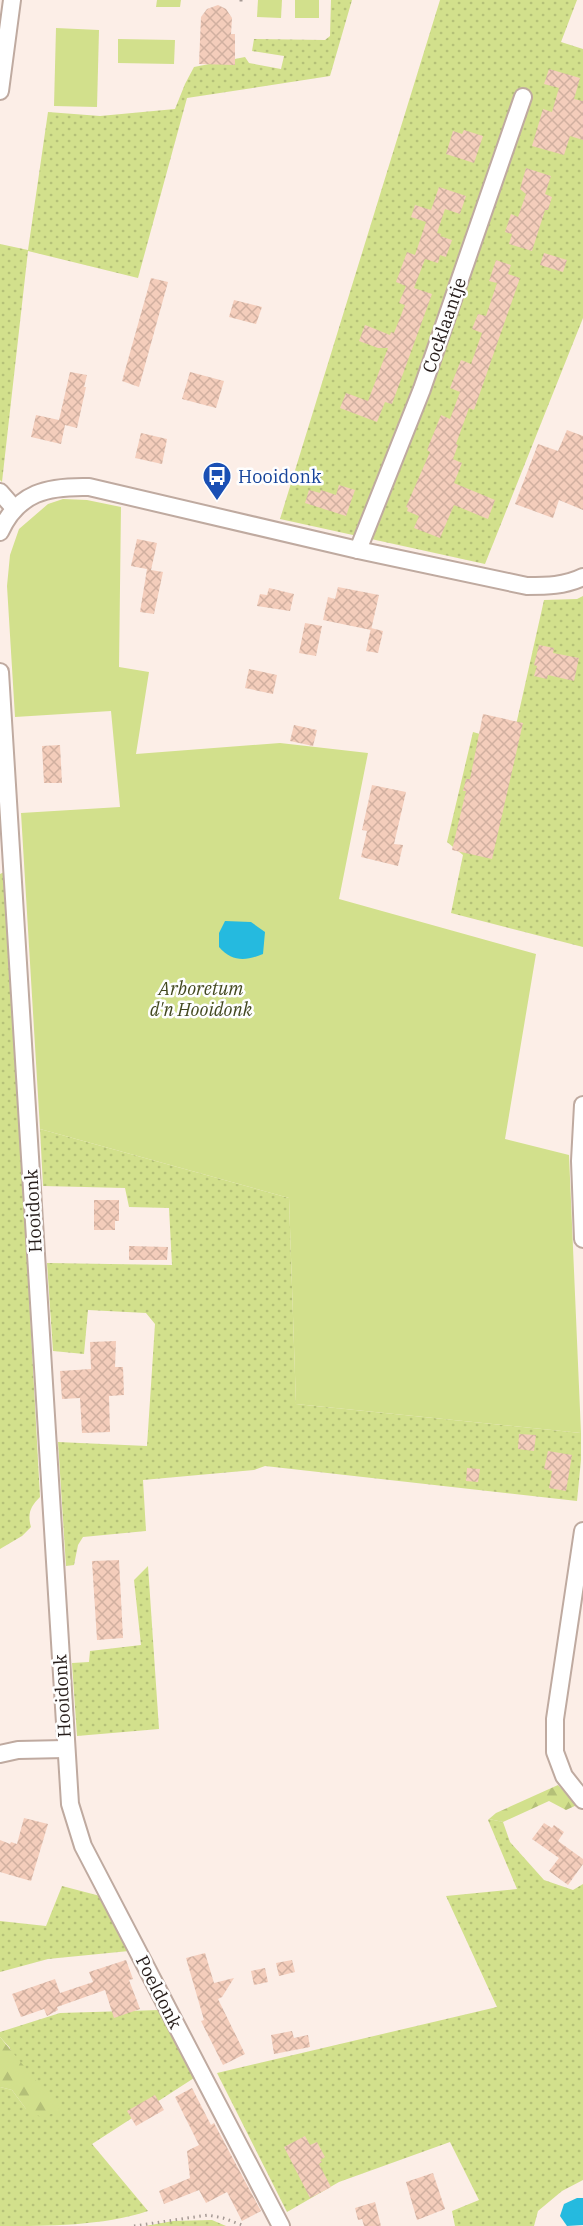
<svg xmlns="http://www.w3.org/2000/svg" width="583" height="2226" viewBox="0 0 583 2226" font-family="'IBM Plex Serif',serif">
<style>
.grass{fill:url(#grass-dots)}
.forest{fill:url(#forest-firs)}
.green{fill:#d2e08c}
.water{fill:#25badf}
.building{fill:url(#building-cross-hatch)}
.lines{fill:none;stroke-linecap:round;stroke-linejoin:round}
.minor-casing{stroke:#bfaaa0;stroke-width:20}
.path{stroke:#a69a95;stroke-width:3;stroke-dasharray:1.5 4.5;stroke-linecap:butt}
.minor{stroke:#fff;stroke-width:16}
.labels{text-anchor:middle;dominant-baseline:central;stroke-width:5;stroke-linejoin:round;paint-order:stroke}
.street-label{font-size:18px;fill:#261d1a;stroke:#fefefe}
.transit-label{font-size:18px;fill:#164399;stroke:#fefefe;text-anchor:start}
.park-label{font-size:18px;font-style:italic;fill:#42481f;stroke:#fefefe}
</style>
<defs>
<pattern id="grass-dots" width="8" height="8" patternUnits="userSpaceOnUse" patternTransform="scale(1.5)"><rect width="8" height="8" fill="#d2e08c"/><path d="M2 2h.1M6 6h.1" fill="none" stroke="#b4c078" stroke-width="1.8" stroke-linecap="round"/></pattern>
<pattern id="forest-firs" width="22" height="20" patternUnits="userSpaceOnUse" patternTransform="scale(1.5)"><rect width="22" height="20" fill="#d2e08c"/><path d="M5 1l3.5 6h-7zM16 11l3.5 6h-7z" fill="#b4c078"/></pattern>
<pattern id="building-cross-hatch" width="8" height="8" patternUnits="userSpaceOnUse" patternTransform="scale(1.5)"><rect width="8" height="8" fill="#f4cdbb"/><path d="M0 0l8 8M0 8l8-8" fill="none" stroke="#d1b0a0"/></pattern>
</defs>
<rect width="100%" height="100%" fill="#fceee7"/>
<!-- grass -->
<g class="grass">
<path d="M331,0h21l-22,76 -143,22 -49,180 -110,-27 -26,231 -2,-2v-236l28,6 20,-138 52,4 75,-7 10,-25 9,-17 51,-10 4,6 32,6 3,-13 -32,-5 2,-12 71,1 5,-4z"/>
<path d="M440,0h137l-16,42 22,7v269l-98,246 -205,-45z"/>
<path d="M583,596v351l-132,-34 12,-58 -16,-13 26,-110 39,11 32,-143 33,-1z"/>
<path d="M6,871l34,626c-9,9 -13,16 -9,30l-9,9 -22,13v-675z"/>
<path d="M40,1129l249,69 7,206 285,29v27l-4,41 -312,-35 -11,4 -111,10 3,51 -63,6 -5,8 -4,20 -8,1 -8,-124 89,4 8,-122 -9,-11 -58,-3 -4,44 -31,-3 -6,-88 125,2 -3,-57 -40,-1 -4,-19 -82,-2z"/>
<path d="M148,1566l11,163 -82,7 -5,-73 17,-1 1,-11 51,-6 -7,-65z"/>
<path d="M489,1819l14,3 7,20 34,38 29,10 10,-6v296l-21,11 -24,20 -4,15h-79l-3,-15 27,-11 -29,-58 -111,40 -52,30 -70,-139 280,-66 -51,-111 71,-7 -29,-69z"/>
<path d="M62,1886l42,11 25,54 -81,8 -48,13v-51l46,5z"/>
<path d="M160,2010l34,68 -102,66 56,67c-46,15 -98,15 -148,15v-139l12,3 14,19 -16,-61 -10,-11v-5l60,-19z"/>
<path d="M212,2220l14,6h-81l28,-5z"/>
</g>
<!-- forest -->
<g class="forest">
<path d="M558,1785l19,20 -11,5 -17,-9 -46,21 -14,-3 7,-6z"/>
<path d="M0,2037l61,74 -20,6 -15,-8 -14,-19 -12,-3z"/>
</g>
<!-- green -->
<g class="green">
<path d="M157,0h24l-1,7h-24z"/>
<path d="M258,0h24l-1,18 -24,-1z"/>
<rect x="295" y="0" width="24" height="18"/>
<path d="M56,28l43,2 -2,77 -43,-1z"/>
<path d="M118,39l57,1 -1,24 -56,-1z"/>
<path d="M63,499l24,1 34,7 -2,160 30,5 -13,82 144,-11 88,10 -29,146 197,55 -31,185 64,16 12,278 -285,-29 -7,-206 -249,-69 -19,-316 99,-6 -9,-96 -96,6 -8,-131 3,-31 9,-26 29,-25z"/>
</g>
<!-- water -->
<g class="water">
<path d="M225,921l26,1 14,10 -2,22c-17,7 -31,8 -44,-7v-14z"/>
<path d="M577,2198h6v27l-16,1 -7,-10 4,-12z"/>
</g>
<!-- building -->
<g class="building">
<path d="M218,5l8,4 6,9 -1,16h4v31l-36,-1 2,-47 6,-8z"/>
<path d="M549,69l31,9 -6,21 9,2v39l-13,-4 -6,19 -32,-9 11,-37 9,3 7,-24 -15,-4z"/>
<path d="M464,130l19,6 -9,27 -28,-9 7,-23 9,3z"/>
<path d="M526,168l25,8 -6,18 7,3 -4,13h-3l-13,41 -23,-7 3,-10 -7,-2 6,-18 7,3 8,-23 -6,-5z"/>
<path d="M439,187l27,9 -6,18 -15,-5 -8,24 4,1 -1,2 12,4 -6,17 -6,-2 -2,8 -13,-4 -11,29 18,6 -40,110 -7,-2 -8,20 -37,-14 6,-15 22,8 20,-53h-10l-19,-7 6,-16 25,10 1,-3 3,1 11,-28 -6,-2 7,-17 -10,-4 11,-30 8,3 11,-33 -15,-5 4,-12 16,5z"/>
<path d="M544,253l23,7 -4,12 -23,-7z"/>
<path d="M496,260l15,5 -3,9 12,4 -46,132 -5,-2 -13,36 2,1 -5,14 9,4 -8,20 41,17 -7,19 -34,-14 -14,33 -26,-10 5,-12 -12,-5 1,-3 -2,-1 24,-55 -3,-2 14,-35 9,4 10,-27 -10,-4 11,-28 10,4 11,-31 -10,-4 6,-15 8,2 11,-33 -8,-2z"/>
<path d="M151,278l17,4 -29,105 -17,-6z"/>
<path d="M234,300l28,7 -6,17 -27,-7z"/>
<path d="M70,372l17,3 -3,12h2l-9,41 -12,-3 -4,19 -30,-7 5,-22 23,5z"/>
<path d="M190,372l34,9 -8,27 -34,-9z"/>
<path d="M567,430l16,6v74l-24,-10 -6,18 -38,-14 23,-60 20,7z"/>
<path d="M141,433l26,6 -5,25 -27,-6z"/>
<path d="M339,485l16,5 -9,26 -41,-13 4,-13 11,3 1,-3 15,5z"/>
<path d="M137,539l20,4 -6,27 12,2 -9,42 -14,-2 7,-43 -16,-3z"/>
<path d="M338,587l41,8 -8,35 -48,-10 5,-23 7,2z"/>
<path d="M269,588l25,6 -4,17 -33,-5 3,-12 7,1z"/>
<path d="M305,623l17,3 -6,30 -17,-3z"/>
<path d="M371,628l12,3 -5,22 -12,-2z"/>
<path d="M539,645l15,3 -1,5 26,5 -5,23 -26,-6 -1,4 -13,-3 3,-10 -3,-1z"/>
<path d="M249,669l28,6 -4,19 -28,-6z"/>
<path d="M483,714l40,9 -31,136 -40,-9 14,-59h-3l3,-12h4z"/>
<path d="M294,725l23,5 -4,16 -23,-5z"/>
<path d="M60,745l2,38h-18l-2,-37z"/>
<path d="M372,785l34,7 -12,52 9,1 -5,21 -37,-9 6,-26 -5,-1z"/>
<path d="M94,1200h25v21h-4v9h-21z"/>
<path d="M129,1246l39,1 -1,13h-38z"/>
<path d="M116,1341l-1,26h8l1,28 -15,1 1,36 -28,1 -2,-35 -18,1 -2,-28 31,-2 -1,-27z"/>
<path d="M519,1434l17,1 -2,16 -16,-2z"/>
<path d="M548,1451l24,4 -6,36 -17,-3 3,-17 -8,-2z"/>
<path d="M467,1468l13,1 -2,13 -12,-1z"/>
<path d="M119,1560l4,78 -26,2 -5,-79z"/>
<path d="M24,1818l24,6 -17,57 -31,-9v-32l10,4 1,-2 6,2z"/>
<path d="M544,1823l8,5 2,-3 10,7 -6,9 25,18v5l-15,21 -19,-14 10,-13 -27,-19z"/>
<path d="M205,1953l9,30 20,-5 -12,19 -4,2 27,55 -22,11 -22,-44 3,-1 -18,-62z"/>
<path d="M126,1960l7,19 -4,1 11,29 -26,9 -9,-28 -48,17 1,3 -11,6 -3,-7 -23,8 -9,-23 43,-15 5,14 33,-11 -4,-10z"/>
<path d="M292,1960l3,12 -16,4 -3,-13z"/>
<path d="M265,1968l3,14 -14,3 -3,-14z"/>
<path d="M292,2031l2,7 14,-3 2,12 -36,7 -3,-19z"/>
<path d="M192,2088l19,37 3,-2 47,88 -19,10 -15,-29 -21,11 -7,-13 -35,14 -5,-13 31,-13 -3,-27 12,-6 -24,-48z"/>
<path d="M155,2095l9,15 -28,16 -9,-15z"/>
<path d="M305,2136l5,9 7,-3 8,15 -5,3 2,2 -3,2 12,23 -21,11 -26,-51z"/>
<path d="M433,2173l12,36 -28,11 -11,-38z"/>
<path d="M375,2202l6,24h-17l-2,-7 -4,1 -3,-12z"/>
</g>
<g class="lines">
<!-- minor casing -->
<g class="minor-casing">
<g id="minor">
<path d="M0,91l12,-91"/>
<path d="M0,492l14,16"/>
<path d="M0,532c18,-40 48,-46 89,-45l269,63 169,36c19,0 38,0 56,-9"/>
<path d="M358,550l64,-161 101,-292"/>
<path d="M0,672l70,1132 13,42 198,380"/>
<path d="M583,1105l-3,56 3,78"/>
<path d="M583,1531l-28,188v33l9,24 19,24"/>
<path d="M0,1754l18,-4 47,-1"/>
</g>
</g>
<!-- path -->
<g class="path">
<path d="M241,0v6"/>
<path d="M134,2226l74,-11 15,3 22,8"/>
</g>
<!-- minor -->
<use href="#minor" class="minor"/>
</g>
<!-- icons -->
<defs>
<g id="bus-pin" transform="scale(1.5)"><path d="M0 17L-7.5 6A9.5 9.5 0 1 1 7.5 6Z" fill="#1a4fb4" stroke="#fefefe"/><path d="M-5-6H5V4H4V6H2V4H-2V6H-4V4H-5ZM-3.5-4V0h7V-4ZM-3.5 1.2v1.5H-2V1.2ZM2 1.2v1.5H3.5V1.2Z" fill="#fff"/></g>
</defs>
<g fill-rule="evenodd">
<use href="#bus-pin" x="217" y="476"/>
</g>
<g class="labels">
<!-- street labels -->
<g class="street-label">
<text transform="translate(444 325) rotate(-71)">Cocklaantje</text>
<text transform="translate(33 1211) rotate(-93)">Hooidonk</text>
<text transform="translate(62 1696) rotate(-93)">Hooidonk</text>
<text transform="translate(159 1992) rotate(63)">Poeldonk</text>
</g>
<!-- transit labels -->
<g class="transit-label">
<text x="238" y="476">Hooidonk</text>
</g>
<!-- park labels -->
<g class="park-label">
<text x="201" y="988">Arboretum<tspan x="201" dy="21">d'n Hooidonk</tspan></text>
</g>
</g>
</svg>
